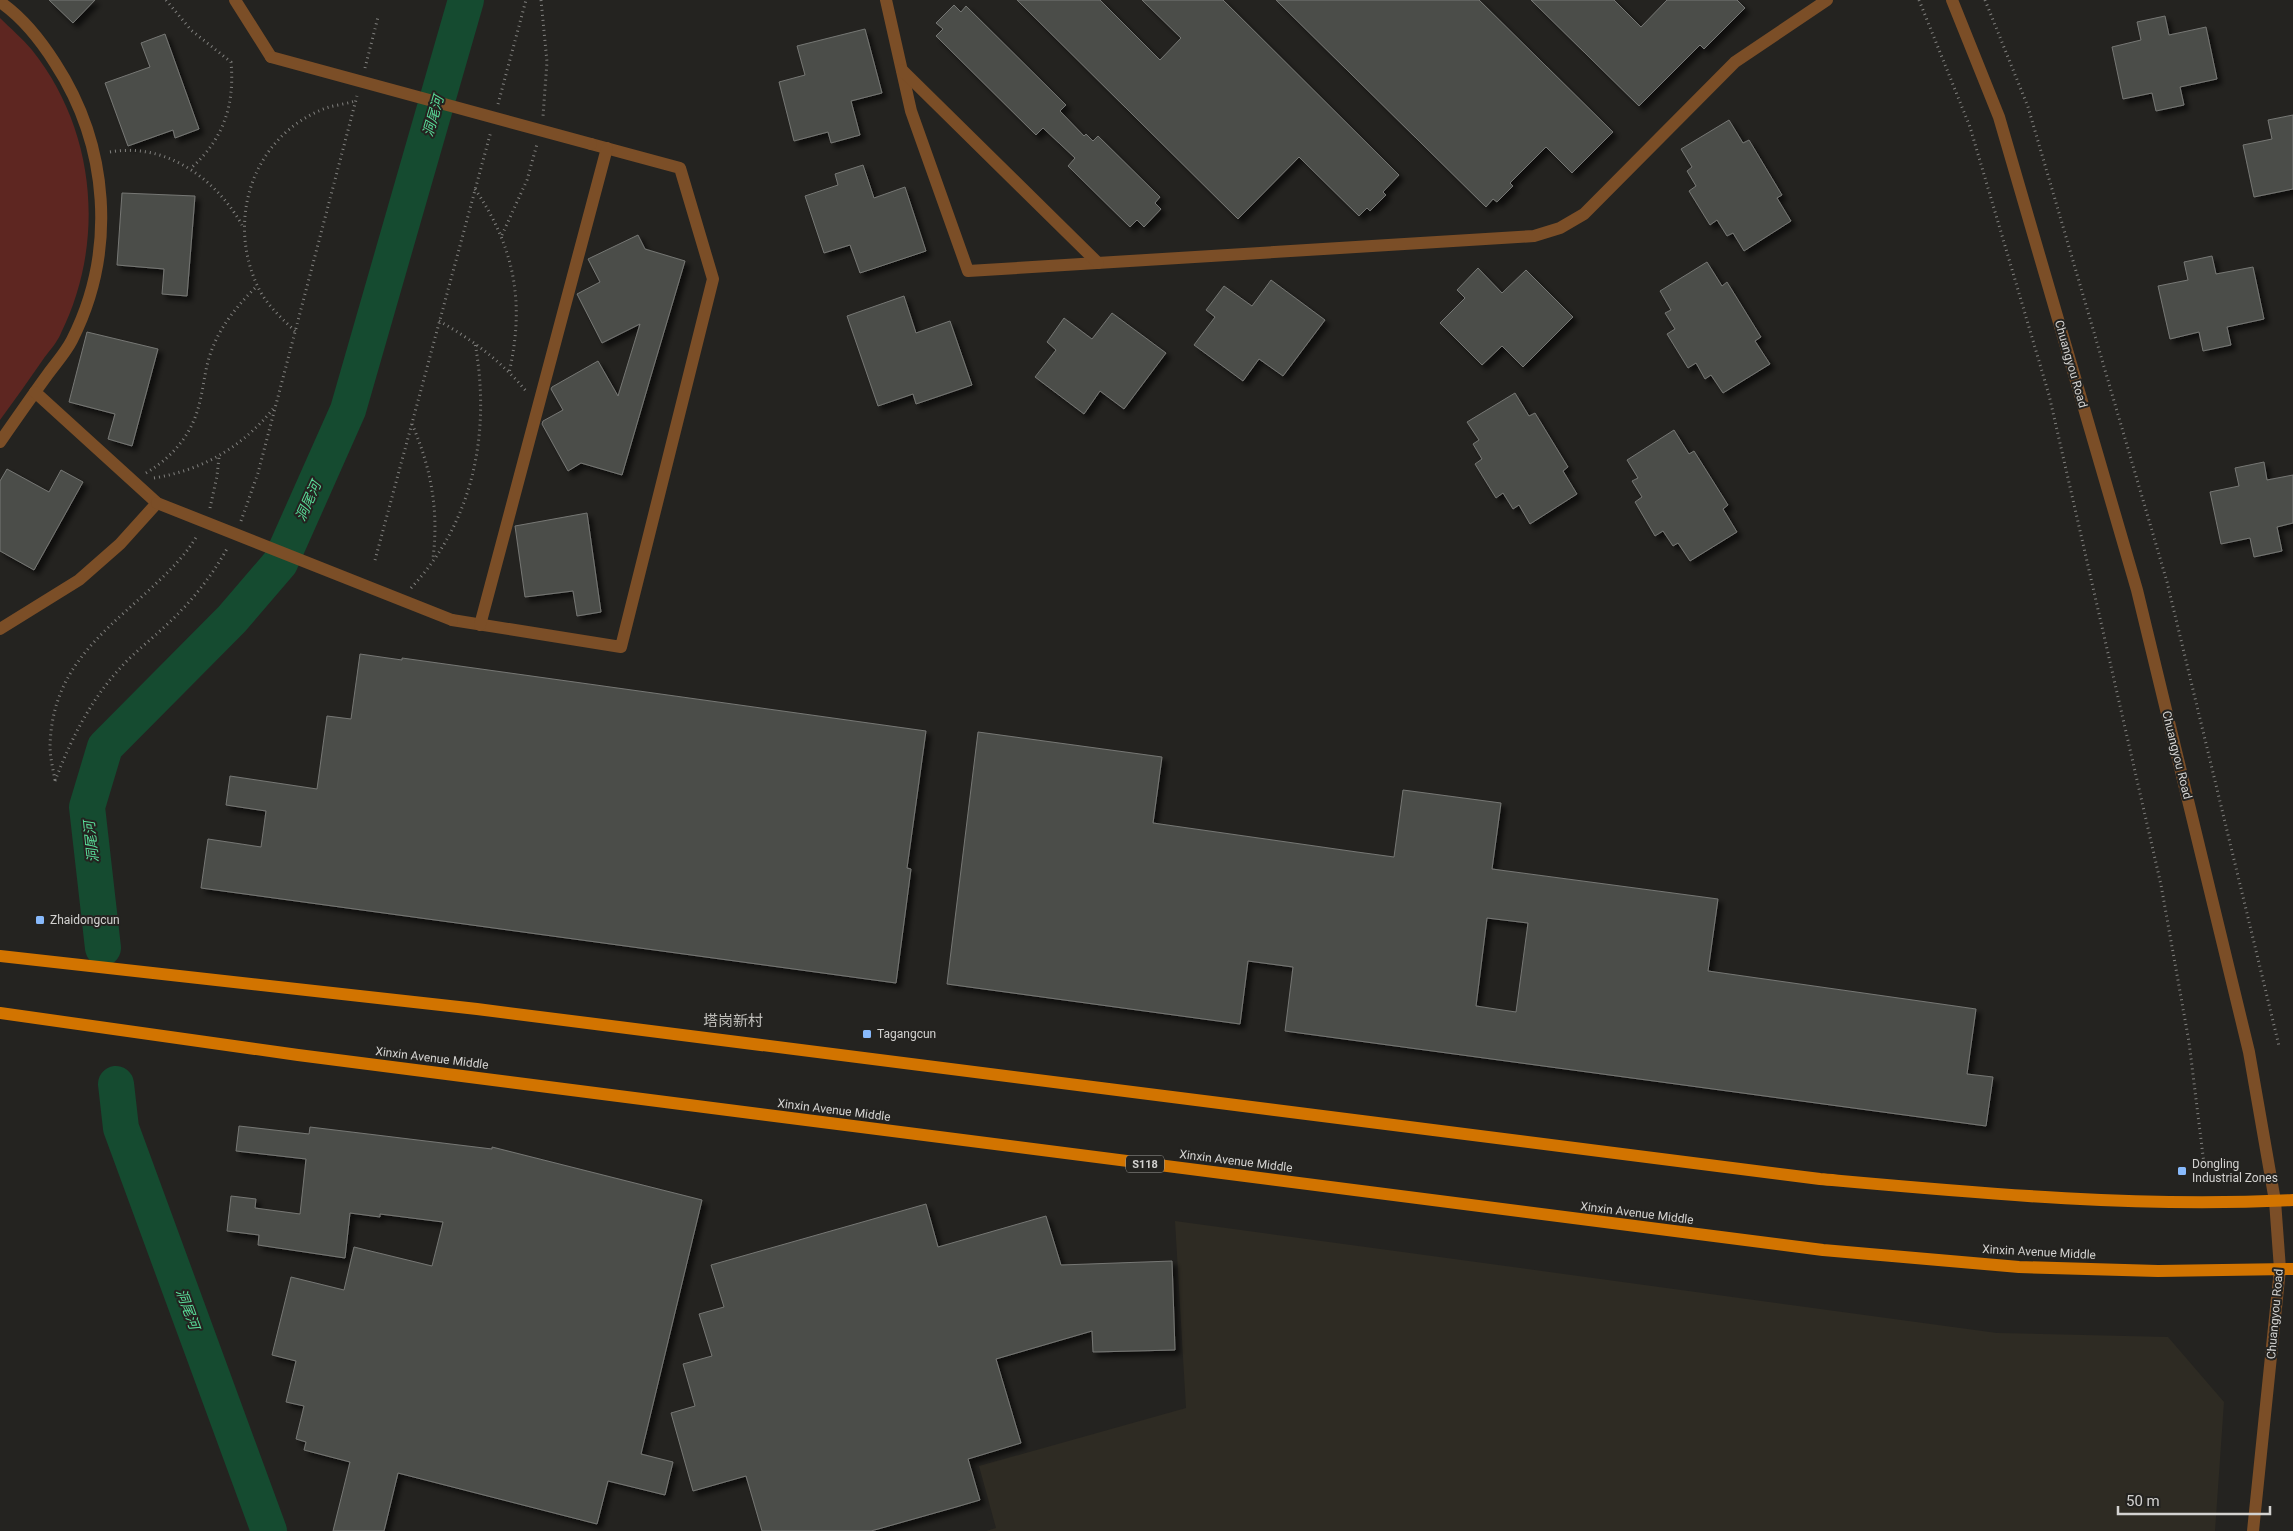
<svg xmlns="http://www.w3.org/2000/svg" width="2293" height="1531" viewBox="0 0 2293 1531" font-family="Roboto,'Noto Sans SC',sans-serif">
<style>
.built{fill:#2e2b23}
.green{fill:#5e2621}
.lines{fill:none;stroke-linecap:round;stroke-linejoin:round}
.river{stroke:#154b30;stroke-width:36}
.building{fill:#4c4e4a;stroke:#767774;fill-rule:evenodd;filter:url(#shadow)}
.path{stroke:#81807e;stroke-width:3;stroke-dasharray:1 4;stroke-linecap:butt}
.minor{stroke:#7b4e27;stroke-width:12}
.major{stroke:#d27400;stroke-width:12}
.minor-bridge{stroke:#7b4e27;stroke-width:12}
.poi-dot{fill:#88bafc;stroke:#242320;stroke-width:2}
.labels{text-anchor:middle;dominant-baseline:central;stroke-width:4;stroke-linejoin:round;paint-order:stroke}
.shield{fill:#242320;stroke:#9e9e9b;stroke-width:1}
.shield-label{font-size:11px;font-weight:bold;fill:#d3d2d0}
.street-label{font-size:12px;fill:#d3d2d0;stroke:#242320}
.poi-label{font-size:12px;fill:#d3d2d0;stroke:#242320;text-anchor:start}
.water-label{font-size:14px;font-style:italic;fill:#59db98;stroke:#242320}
.quarter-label{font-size:15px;fill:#bfbeba;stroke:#242320}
</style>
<defs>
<filter id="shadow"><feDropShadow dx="4.5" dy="4.5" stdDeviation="2.5" flood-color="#0009"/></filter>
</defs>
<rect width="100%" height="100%" fill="#242320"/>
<!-- built -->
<path class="built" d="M1175,1221l822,112 171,4 56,65 -9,129h-1229l10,-3 -17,-62 207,-58z"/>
<!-- green -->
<path class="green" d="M0,18c10,10 23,21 32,32 64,80 74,192 29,283 -4,10 -13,19 -19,28 -14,20 -28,40 -42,59z"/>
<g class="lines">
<!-- river -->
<g class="river">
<path d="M103,948l-16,-141 18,-60 127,-128 48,-56 68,-153 118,-410"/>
<path d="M116,1084l5,44 148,403"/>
</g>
</g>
<!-- building -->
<g class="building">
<path d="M49,0h46l-22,23z"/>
<path d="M1017,0h83l60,60 21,-22 -39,-38h81l176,175 -16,17 3,3 -16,16 -3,-3 -8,8 -60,-59 -61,62z"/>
<path d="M1276,0h203l134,132 -41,41 -26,-26 -36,36 3,3 -16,16 -4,-3 -7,8z"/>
<path d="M1531,0h83l27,27 26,-27h70l8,8 -41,41 -4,-4 -61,61z"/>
<path d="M954,5l7,7 5,-6 100,99 -6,6 24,25 2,-2 7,7 5,-5 62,61 -5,6 6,6 -17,18 -7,-7 -7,7 -62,-61 7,-8 -32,-30 -7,7 -100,-99 7,-7 -7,-6z"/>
<path d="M2165,16l4,19 37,-8 11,52 -37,8 4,18 -28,6 -4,-18 -29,6 -11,-52 29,-7 -4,-18z"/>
<path d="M865,29l17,64 -31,8 9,34 -29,8 -3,-11 -34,9 -15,-59 26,-7 -8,-29z"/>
<path d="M165,34l34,95 -24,9 -2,-8 -45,16 -23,-63 45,-16 -9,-24z"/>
<path d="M2293,115v74l-39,8 -11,-52 29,-6 -4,-19z"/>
<path d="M1729,120l14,23 6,-3 33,55 -5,3 14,23 -47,30 -11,-18 -6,3 -10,-16 -7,5 -21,-34 7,-5 -9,-15 5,-4 -11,-18z"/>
<path d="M863,165l11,33 31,-11 21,64 -66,22 -10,-28 -26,8 -19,-57 33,-11 -3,-11z"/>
<path d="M122,193l73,3 -8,100 -25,-2 2,-25 -47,-4z"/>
<path d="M638,235l7,14 40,12 -35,118 -28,96 -41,-12 -13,8 -26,-47 1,-3 20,-11 -12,-21 1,-2 46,-26 20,35 22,-72 -38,19 -25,-49 23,-12 -12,-23z"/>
<path d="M2212,256l4,18 37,-7 11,52 -37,8 4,18 -28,6 -4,-19 -29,7 -12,-53 30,-6 -4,-18z"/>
<path d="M1707,262l15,24 5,-4 34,55 -6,4 15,23 -47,29 -12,-18 -6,4 -9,-16 -8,5 -21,-34 8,-5 -10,-16 6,-3 -11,-19z"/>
<path d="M1478,268l24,25 24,-23 47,47 -50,50 -21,-21 -20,19 -42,-42 25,-25 -8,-8z"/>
<path d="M1271,280l54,40 -42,56 -24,-17 -16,22 -49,-36 21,-28 -9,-7 18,-24 28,20z"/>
<path d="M904,296l12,37 34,-12 22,64 -56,19 -3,-10 -35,12 -31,-90z"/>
<path d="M1112,313l54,40 -42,56 -24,-18 -16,23 -49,-37 21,-27 -9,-8 17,-24 28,21z"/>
<path d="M87,332l71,17 -26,97 -24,-7 7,-25 -46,-12z"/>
<path d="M1515,393l14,23 6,-3 33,54 -5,4 14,23 -47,30 -11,-19 -6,4 -10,-16 -7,5 -21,-34 7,-5 -9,-15 6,-4 -12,-18z"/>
<path d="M1674,430l15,24 5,-3 34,54 -5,4 14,23 -47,29 -12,-18 -5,3 -10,-15 -8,5 -20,-34 7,-5 -10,-16 6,-3 -11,-18z"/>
<path d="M2264,462l3,18 26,-5v48l-16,4 5,24 -28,6 -4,-19 -29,6 -11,-52 29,-6 -4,-18z"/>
<path d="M7,469l42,23 12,-22 22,12 -49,88 -34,-19v-70z"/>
<path d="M587,513l14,99 -24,4 -4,-25 -48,6 -10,-71z"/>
<path d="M360,654l42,6v-2l524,73 -19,137 4,1 -15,114 -695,-95 7,-49 53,8 5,-36 -40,-6 4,-29 87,13 10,-73 24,3z"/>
<path d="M978,732l184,25 -9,66 204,29 37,5 9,-67 98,13 -9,66 226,30 -10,72 268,38 -9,65 26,3 -7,49 -701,-95 8,-64 -45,-6 -8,63 -293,-40zM1487,918l41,5 -12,89 -40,-6z"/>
<path d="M239,1126l70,8 1,-7 182,22v-2l210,53 -61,254 32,8 -8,33 -57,-14 -11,43 -199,-51 -14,58h-51l17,-69 -46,-12 2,-8 -10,-3 8,-33 -18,-4 10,-41 -24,-6 19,-78 53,13 10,-43 78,19 11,-44 -63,-8v3l-30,-4 -5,45 -87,-13 1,-10 -32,-4 4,-35 25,3 -1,9 45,6 6,-55 -70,-8z"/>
<path d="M926,1204l12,43 108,-31 15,49 111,-4 3,89 -82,2 -1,-21 -96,28 25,84 -53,16 12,41 -24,7 -85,24h-109l-16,-55 -53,15 -22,-78 24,-7 -12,-42 29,-8 -13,-42 25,-7 -13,-42z"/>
</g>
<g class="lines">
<!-- path -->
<g class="path">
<path d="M166,0l25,30 40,32c4,44 -8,78 -41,107"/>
<path d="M541,0l6,62 -4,54"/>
<path d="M1919,0l51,127 79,268 112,490 28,157 15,122"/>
<path d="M1985,0l43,107 139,475 112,464"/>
<path d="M365,68l13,-51"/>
<path d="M498,104l28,-104"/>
<path d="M110,152c56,-10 106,27 132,73"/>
<path d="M475,189c40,59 50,114 34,184"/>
<path d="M502,235l25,-55 10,-36"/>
<path d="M439,321c34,19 63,41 87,70"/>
<path d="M295,331c-15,-14 -30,-28 -38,-46 -31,-68 -3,-150 69,-177 9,-3 20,-4 29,-7"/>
<path d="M412,424c19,44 27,86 21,134"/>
<path d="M146,473c28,-17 47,-40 54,-72 4,-16 5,-33 11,-49 9,-26 27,-47 46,-66"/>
<path d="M154,478c49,-8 88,-31 119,-69"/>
<path d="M210,508l7,-32 2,-19"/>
<path d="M241,521l17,-48 99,-377"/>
<path d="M375,560l116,-429"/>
<path d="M411,588c63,-67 80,-156 64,-245"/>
<path d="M55,780c-2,-11 -5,-23 -5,-34 2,-73 46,-108 96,-153 19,-18 37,-34 51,-57"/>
<path d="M55,781c16,-42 36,-82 67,-115 12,-13 26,-24 39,-36 27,-24 50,-52 67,-83"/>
</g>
<!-- minor -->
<g class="minor">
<path d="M235,0l36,57"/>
<path d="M886,0l25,111 57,160 566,-35 26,-8 24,-14 151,-152 92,-62"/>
<path d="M1952,0l47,117 138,473 112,462 26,149 5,68 -27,262"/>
<path d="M0,2c22,15 41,39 55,61 54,83 62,188 17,277 -6,12 -16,23 -24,34 -16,22 -32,45 -48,68"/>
<path d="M902,70l196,193"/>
<path d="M452,620l169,27 92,-368 -33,-111 -89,-24"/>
<path d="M480,625l127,-477"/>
<path d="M0,629l79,-49 41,-36 37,-41 -122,-111"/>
</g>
<!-- major -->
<g class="major">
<path d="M0,956l477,53 1343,170c157,14 315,29 473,21"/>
<path d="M0,1013l298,42 1525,195 196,17 139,4 135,-2"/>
</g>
<!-- minor-bridge -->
<g class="minor-bridge">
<path d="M271,57l320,87"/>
<path d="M157,503l295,117"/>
</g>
</g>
<!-- markers -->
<g class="poi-dot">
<rect x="35" y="915" width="10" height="10" rx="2.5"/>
<rect x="862" y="1029" width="10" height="10" rx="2.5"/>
<rect x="2177" y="1166" width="10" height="10" rx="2.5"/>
</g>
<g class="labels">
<!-- shield labels -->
<rect class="shield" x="1126" y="1155.5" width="38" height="17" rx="4"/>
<g class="shield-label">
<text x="1145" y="1164">S118</text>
</g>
<!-- street labels -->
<g class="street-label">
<text transform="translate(2071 364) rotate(74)">Chuangyou Road</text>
<text transform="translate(2177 755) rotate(76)">Chuangyou Road</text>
<text transform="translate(432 1058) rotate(7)">Xinxin Avenue Middle</text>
<text transform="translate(834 1110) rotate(7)">Xinxin Avenue Middle</text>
<text transform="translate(1236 1161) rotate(7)">Xinxin Avenue Middle</text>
<text transform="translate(1637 1213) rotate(7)">Xinxin Avenue Middle</text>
<text transform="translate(2039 1252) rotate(3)">Xinxin Avenue Middle</text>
<text transform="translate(2275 1314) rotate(-85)">Chuangyou Road</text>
</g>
<!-- poi labels -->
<g class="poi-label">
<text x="50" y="920">Zhaidongcun</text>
<text x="877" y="1034">Tagangcun</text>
<text x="2192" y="1164">Dongling<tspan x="2192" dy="14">Industrial Zones</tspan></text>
</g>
<!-- water labels -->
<g class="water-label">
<text transform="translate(433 116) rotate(-74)">洞尾河</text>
<text transform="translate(308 501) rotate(-66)">洞尾河</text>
<text transform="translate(91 842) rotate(-96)">洞尾河</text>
<text transform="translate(188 1309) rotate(70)">洞尾河</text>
</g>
<!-- quarter labels -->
<g class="quarter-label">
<text x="733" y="1021">塔岗新村</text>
</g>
</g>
<!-- scale -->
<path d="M2118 1506v8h152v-8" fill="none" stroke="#d3d2d0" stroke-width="2.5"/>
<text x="2126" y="1506" font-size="15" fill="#d3d2d0" stroke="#242320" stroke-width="4" paint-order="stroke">50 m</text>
</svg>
